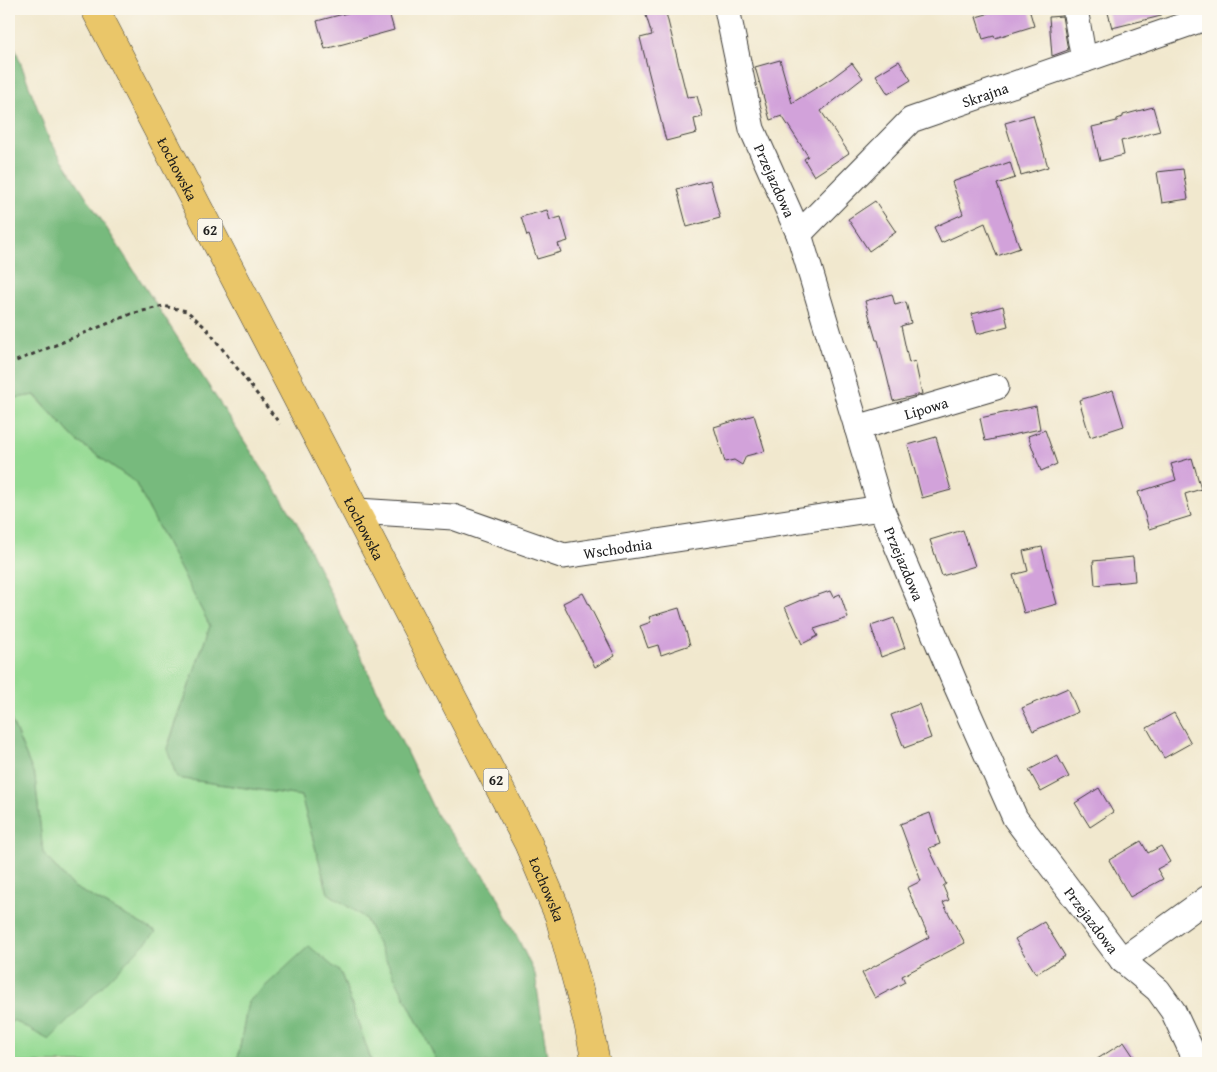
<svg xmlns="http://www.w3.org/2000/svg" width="1217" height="1072" viewBox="0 0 1217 1072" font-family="'Gentium Book Plus',serif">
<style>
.green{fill:#94da93;stroke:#587b58}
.forest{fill:#77ba7d;stroke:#4a6b4c}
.building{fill:#d2a2da}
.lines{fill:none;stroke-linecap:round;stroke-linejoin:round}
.minor-casing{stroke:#3c3b37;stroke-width:27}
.primary-casing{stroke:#3c3b37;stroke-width:29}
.path{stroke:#3c3b37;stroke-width:3;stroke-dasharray:4 4;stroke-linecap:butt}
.minor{stroke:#fff;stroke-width:25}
.primary{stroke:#eac669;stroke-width:28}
.labels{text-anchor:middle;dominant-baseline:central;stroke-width:4.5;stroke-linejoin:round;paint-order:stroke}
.shield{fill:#fbf7ec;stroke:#5f5e5a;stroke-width:1}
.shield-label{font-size:14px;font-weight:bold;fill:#1c1c1c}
.street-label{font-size:15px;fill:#1c1c1c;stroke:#fbf7ec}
</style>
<rect width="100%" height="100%" fill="#fbf7ec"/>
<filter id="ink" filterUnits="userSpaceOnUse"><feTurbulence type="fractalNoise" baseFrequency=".02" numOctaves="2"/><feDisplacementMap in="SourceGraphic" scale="10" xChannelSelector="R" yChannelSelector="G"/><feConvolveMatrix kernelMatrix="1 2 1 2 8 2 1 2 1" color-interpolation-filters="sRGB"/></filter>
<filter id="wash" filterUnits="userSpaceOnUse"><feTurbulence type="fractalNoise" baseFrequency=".0096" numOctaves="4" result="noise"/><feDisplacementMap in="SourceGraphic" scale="20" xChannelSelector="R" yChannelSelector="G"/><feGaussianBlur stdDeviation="1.12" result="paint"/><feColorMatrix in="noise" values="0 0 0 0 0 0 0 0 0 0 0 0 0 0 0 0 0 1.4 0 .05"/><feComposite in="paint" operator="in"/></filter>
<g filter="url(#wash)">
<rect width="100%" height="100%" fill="#f1e8ce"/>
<!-- green -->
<path class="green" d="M34,395l43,46 58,41 75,144 -43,122 10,30 124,18 27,97 37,25 73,145h-66l-31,-90 -93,29 -11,61h-228v-38l4,-6 143,-87 -84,-46 -29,-33 -8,-76 -26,-62v-316z"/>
<!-- forest -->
<g class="forest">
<path d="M9,32l40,107 247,382 141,295 56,71 42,87 13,89h-110l-73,-145 -37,-25 -27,-97 -124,-18 -10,-29 43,-123 -75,-144 -58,-41 -42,-46 -26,4z"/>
<path d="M9,715l26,62 8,76 29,33 84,46 -107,108 -36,-20 -4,5z"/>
<path d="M309,946l32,27 31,90h-135l11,-61z"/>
</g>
<g id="blocks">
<!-- building -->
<g class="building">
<path d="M362,9h26l6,21 -69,19 -8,-28z"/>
<path d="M644,9h21l22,88 10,-1 6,21 -9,2 3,14 -31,8 -26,-103 12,-3z"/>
<path d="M986,9h43l5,17 -39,12 -1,-2 -11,3 -7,-22 11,-3z"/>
<path d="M1107,9h53l1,7 -49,12z"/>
<path d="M1062,16l6,34 -16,6 -3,-39z"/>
<path d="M780,60l12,43 40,-25 20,-15 11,15 -42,33 28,42 -35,23 -10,-17 4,-3 -26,-40 -12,4 -15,-53z"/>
<path d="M899,61l12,19 -23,14 -12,-19z"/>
<path d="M1153,107l7,24 -39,10 3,14 -24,6 -8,-34 25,-6v-2l6,-2v-2z"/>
<path d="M1033,115l15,52 -27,8 -16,-52z"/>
<path d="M1010,162l5,16 -18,6 23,64 -23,8 -12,-33 -44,20 -7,-16 29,-13 -11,-32z"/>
<path d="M1183,169l5,30 -26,4 -5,-31z"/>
<path d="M710,180l10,38 -33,9 -10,-38z"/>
<path d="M875,201l21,31 -27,19 -21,-32z"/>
<path d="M547,210l3,10 11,-3 7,24 -10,3 3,8 -24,7 -8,-24 -2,1 -6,-19z"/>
<path d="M892,294l3,11 11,-3 5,21 -10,3 8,37 6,-2 7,33 -29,7 -15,-61h-2l-11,-39z"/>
<path d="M1003,306l5,20 -31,8 -5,-20z"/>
<path d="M1113,390l11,36 -34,11 -11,-37z"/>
<path d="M1036,406l4,23 -55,12 -5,-23z"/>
<path d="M754,415l11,36 -19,5 -4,9 -8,-5 -9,2 -11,-35z"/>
<path d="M1045,430l12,34 -16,7 -13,-35z"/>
<path d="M936,437l15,53 -29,8 -14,-53z"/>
<path d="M1192,458l9,31 -16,5 6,22 -42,13 -11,-37 38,-12 -5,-16z"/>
<path d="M963,530l12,36 -33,10 -12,-36z"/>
<path d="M1042,547l15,57 -33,9 -11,-38 15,-4 -5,-20z"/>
<path d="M1133,557l2,24 -40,4 -2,-24z"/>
<path d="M830,591l3,6 7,-3 8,24 -34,11 4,7 -16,8 -17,-37 16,-7v1z"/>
<path d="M583,593l32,63 -20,11 -32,-64z"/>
<path d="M679,608l11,37 -29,10 -3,-10 -10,3 -8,-22 11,-4 -2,-5z"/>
<path d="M894,618l11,30 -24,9 -10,-31z"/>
<path d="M1068,688l10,24 -45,19 -11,-23z"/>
<path d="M919,704l12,34 -27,10 -13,-33z"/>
<path d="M1174,713l17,30 -27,15 -17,-30z"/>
<path d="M1057,755l12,22 -28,15 -12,-22z"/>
<path d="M1099,788l14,24 -23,15 -15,-24z"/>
<path d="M930,813l10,31 -11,4 17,36 -3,2 6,14 -6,3 22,40 -63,33 3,6 -30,16 -13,-25 67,-36 -22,-49 14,-7 -21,-57z"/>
<path d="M1141,841l7,12 13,-7 9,16 -13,7 6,10 -33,18 -21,-37z"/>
<path d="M1044,922l21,34 -29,18 -21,-35z"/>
<path d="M1124,1042l14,21h-47z"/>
</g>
</g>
</g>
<g filter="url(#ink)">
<use href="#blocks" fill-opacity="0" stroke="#3c3b37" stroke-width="1"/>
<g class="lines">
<!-- minor casing -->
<g class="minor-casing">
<g id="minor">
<path id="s1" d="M727,9l25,120 47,105 82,274 74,175 60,135 107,142 36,30 15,21 21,45 1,7"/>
<path d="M1075,9l9,51"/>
<path id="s2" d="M799,234l112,-114 297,-103"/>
<path id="s3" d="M857,428l139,-41"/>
<path id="s4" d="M357,511l96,6 111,39 317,-48"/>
<path d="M1122,960l86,-62"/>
</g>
</g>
<!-- primary casing -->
<g class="primary-casing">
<g id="primary">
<path id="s5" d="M95,9l433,834 31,73 29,107 8,40"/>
</g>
</g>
<!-- path -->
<path class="path" d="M9,364l122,-50 32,-8 24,5 20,18 73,95"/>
<!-- minor -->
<use href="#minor" class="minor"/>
<!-- primary -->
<use href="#primary" class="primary"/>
</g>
</g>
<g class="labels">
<!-- shield labels -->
<g class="shield">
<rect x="197.5" y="218.5" width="25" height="23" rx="4"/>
<rect x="483.5" y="768.5" width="25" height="23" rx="4"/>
</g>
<g class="shield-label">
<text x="210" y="230">62</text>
<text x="496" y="780">62</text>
</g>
<!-- street labels -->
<g class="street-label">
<text stroke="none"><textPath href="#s2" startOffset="238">Skrajna</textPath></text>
<text stroke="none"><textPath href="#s5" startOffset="180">Łochowska</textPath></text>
<text stroke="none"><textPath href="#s1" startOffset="179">Przejazdowa</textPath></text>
<text stroke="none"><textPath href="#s3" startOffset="72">Lipowa</textPath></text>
<text stroke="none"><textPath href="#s5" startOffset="585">Łochowska</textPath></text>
<text stroke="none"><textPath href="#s4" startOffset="268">Wschodnia</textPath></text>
<text stroke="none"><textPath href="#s1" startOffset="584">Przejazdowa</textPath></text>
<text stroke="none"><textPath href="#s5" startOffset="990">Łochowska</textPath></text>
<text stroke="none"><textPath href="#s1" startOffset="989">Przejazdowa</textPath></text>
</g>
</g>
<!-- margin -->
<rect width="1217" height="1072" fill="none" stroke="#fbf7ec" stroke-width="30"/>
</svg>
